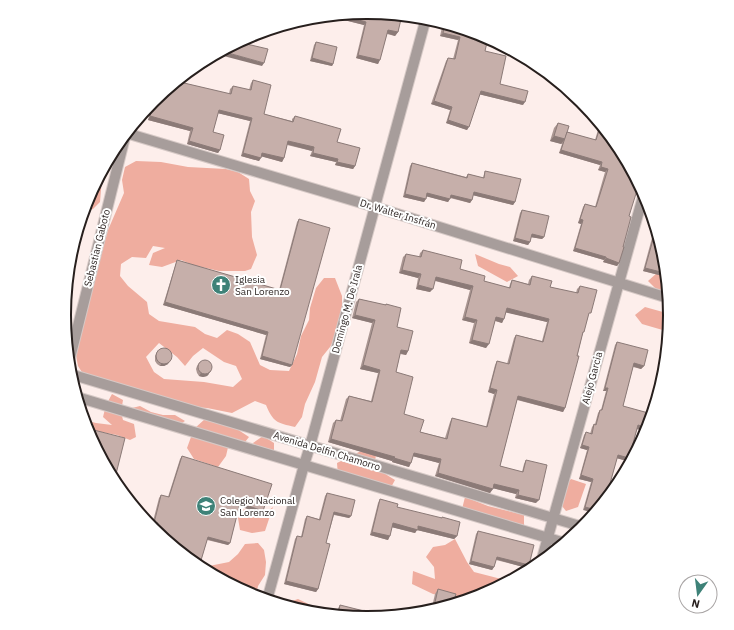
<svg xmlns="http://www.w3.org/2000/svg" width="734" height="630" viewBox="0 0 734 630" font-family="'IBM Plex Sans',sans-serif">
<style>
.green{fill:#efad9f;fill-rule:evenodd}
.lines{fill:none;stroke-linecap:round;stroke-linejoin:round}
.minor-casing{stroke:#d6c9c6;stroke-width:12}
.minor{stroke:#a79d9b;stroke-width:10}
.wall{fill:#aa9692}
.shaded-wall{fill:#8b7a77}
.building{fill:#c6afaa;stroke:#8b7a77}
.labels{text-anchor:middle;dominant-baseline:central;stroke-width:4;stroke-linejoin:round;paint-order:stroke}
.street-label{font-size:10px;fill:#271f1d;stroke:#fff}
.poi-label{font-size:10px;fill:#271f1d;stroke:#fff;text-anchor:start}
.rim{fill:none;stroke:#271f1d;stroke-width:2}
</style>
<rect width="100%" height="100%" fill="#fdeeeb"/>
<!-- green -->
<g class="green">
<path d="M136,161l25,1 27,5 38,2 12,3 11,7 1,12 5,10 -4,11 1,25 5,18 -6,14 -6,2h-26l-26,-6 -12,-5 -19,7 -13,-2 4,-12 12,-5 -12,-2 -7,12 -14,-1 -11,7 -1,12 8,10 19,16 2,12 10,7 36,6 10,7 12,4 10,-8 11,4 12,8 10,23 10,5 19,1 8,-17 4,-18 8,-16 1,-12 6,-20 8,-10h11l7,18v12l-6,28 -6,11 -8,10 -7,25 -10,22 -3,13 -7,10c-18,-4 -22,-5 -29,-22l-11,-4 -23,12 -25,-5 -52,-4 -70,-27 -7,-11 -5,-26 1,-13 7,-36 20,-36 7,-25 16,-37 -2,-13 3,-13zM159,343l18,14 8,9 8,-10 10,-8 21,14 12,4 6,13 -9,8 -29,-5 -40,-3 -10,-7 -8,-15z"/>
<path d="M100,175l2,3 -2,24 -7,7 -10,3 4,-13z"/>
<path d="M475,254l24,10 11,3 8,9 -11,6 -29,-16z"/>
<path d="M665,268l3,27 -9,-3 -11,-11 10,-9z"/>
<path d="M645,307l25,7 -2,21 -2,-4 -24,-7 -7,-9z"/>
<path d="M112,394l11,6 -2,12 2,8 11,4 2,13 -6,3 -13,-5 -31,-6 -3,-10 1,1 12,3 16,2 -9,-8 3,-12z"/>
<path d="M140,406l11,6 12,3h12l10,6 -11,7 -40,-8 -6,-11z"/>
<path d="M205,419l23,4 21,14 -8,10 -12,-4 -3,13 -8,11 -24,-8 -7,-11 4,-11 11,1 -7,-10z"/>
<path d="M263,436l11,7v11l-12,4 -9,-15z"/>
<path d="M371,451l5,4 -2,12 21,13 -6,11 -51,-15 -1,-13 22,-11z"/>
<path d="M571,479l15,5 -8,23 -12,4 -8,-10 4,-12z"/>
<path d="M465,497l23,9 36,9v10l-13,-1 -49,-15z"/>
<path d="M273,507l-8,24 -13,2 -12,-3 -2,-12 6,-9 16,6 8,-4z"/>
<path d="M455,539l12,23 7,10 35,9 -26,14 -29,9h-1v-6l-20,-4 -21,-10 1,-13 22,8 -1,-12 -8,-10 7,-10 12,-2z"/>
<path d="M258,543l6,7 2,12 -1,13 -7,11 -2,10 -5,-1 -49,-26 2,-2 25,-5 9,-8 7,-10z"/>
<path d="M298,599l21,10 2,4 -13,-1 -21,-6 -1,-3z"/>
</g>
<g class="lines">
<!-- minor casing -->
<g class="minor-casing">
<g id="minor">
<path d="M126,133l249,74 293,91"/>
<path d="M69,362l57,-229"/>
<path d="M70,374l513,153"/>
<path d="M77,397l227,68 261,78"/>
<path d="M541,562l103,-369"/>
<path d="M267,600l37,-135 6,-19 116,-428"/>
</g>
</g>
<!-- minor -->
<use href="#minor" class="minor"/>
</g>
<!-- wall -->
<g class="wall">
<path d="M328,16l89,2 -3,4 -13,-4 -3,14 -3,4 -8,-2 -9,30 -22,-6 8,-33z"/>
<path d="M443,23l40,12 2,16 15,33 23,21 -44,-11 -12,36 -21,-7 4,-13 -19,-6 15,-43 2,-3 5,1 5,-19 -18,-4z"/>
<path d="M316,42l17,22 -1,2 -22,-5 4,-16z"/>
<path d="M187,73l-3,10 45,11 1,-5 3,-3 16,4 2,-7 2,-3 11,34 28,7v-2l3,-3 42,26 18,24 -2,3 -18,-4 1,-3 -26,-6 2,-5 -25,-6 -3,13 -2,4 -21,-6 -2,5 -18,-5 9,-35 -32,-8 -5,19 7,18 -2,3 -31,-9 3,-13 -42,-11 5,-19z"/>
<path d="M558,123l9,9 28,8 5,-17 19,24 10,69 -10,47 -2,3 -14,-4 1,-2 -31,-9 8,-27 -3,-1 5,-16 2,-3 10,3 10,-35 -7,-2 2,-5 -41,-12 3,-9 -12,-3 4,-13z"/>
<path d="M412,163l54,14 2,-3 15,4 1,-4 1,-3 30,31 -2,3 -40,-10 -1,5 -2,3 -20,-5 -2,4 -22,-6 -2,6 -21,-5 7,-31z"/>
<path d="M522,210l22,27 -2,2 -11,-2 -1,5 -2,3 -15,-4 7,-28z"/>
<path d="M299,219l-7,146 -2,2 -30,-8 6,-24 -103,-30 13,-42 1,-3 102,30 18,-68z"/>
<path d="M655,227l9,29 1,17 -2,3 -20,-5z"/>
<path d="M423,250l61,31 25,7 1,-4 2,-4 16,4 1,-4 3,-4 18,11 26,6 1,-4 3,-3 8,31 -6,19 -17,72 -2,4 -46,-12 -17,66 22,6 2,-8 2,-4 10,43 -21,-5 1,-4 -23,-6 -3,5 -55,-17 4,-13 -26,-7 -4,11 -17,-5v-1l-64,-19 5,-19 3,-3 4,1 6,-22 3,-3 22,5 7,-28 -18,-4 12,-46 -20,-5 4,-16 3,-3 26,6 1,-1 22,47 -2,4 -6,-1 -4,18 8,42 16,18 25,6 5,-16 2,-4 34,9 8,-33 -6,-2 7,-27 2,-4 10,3 7,-26 2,-3 26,6 5,-19 -41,-10 -4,11 -7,-2 -9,27 -17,-5 5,-20 -12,-3 8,-30 -35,-9 -5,11 -14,-3 2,-11 -19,-5 4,-16 3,-3 13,3 1,-4z"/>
<path d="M617,342l27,24 -3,3 -8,-2 -10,39 24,25 -10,-2 -8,29 -2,3 -10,-3 -8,29 -26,23 8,-28 -12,-3 8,-29 -7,-2 4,-13 2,-3 4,2 2,-7 2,-3h1l3,-11 2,-3h1l5,-19h-3l12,-46z"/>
<path d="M158,350l10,14 -4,2h-4l-3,-2 -2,-3v-5z"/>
<path d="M199,363l10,11 -2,2 -4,1 -4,-1 -2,-3 -1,-4 1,-3z"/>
<path d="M182,456l79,57 -22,-7 -9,37 -2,2 -21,-5 -8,27 -45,-36 2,-5 -4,-1 7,-27 2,-3 7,2 12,-38z"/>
<path d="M327,493l24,23 -2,2 -15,-3 -8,28 -8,46 -2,3 -32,-8 11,-45 2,-3 4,1 4,-18 2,-3 12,3 6,-23z"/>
<path d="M380,499l17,8 60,29 -3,3 -37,-9 -2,3 -23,-6 -4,13 -18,-5 8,-32z"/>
<path d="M478,531l51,34 -2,3 -31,-8 -2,7 -2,3 -23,-6 7,-30z"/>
<path d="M438,589l15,15 -22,7 4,-17z"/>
<path d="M340,605l23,13 -27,-3 1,-5z"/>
</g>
<!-- shaded-wall -->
<g class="shaded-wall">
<path d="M340,15l26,7 -2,3 -36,-9z"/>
<path d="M402,15l6,1 9,2 -3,4 -14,-4z"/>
<path d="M388,30l10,2 -3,4 -9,-3z"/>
<path d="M443,33l17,4 -2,3 -18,-4z"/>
<path d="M221,51l43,12 -2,3 -46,-12z"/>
<path d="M358,55l22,5 -2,4 -22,-6z"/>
<path d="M312,58l21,6 -1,2 -22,-5z"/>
<path d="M481,91l44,11 -2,3 -45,-11z"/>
<path d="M434,101l18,6 -2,3 -19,-6z"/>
<path d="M219,110l33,8 -2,3 -33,-8z"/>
<path d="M150,116l43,12 -3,3 -42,-11z"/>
<path d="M448,120l21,7 -2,3 -21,-7z"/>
<path d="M554,136l11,3 -4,5 -11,-3z"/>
<path d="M189,141l31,9 -2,3 -31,-9z"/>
<path d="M288,141l26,6 -2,4 -26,-7z"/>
<path d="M561,150l41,12 -2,3 -41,-12z"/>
<path d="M243,153l18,5 -2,3 -18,-5z"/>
<path d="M262,153l22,5 -2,4 -22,-6z"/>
<path d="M313,153l25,6 -2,3 -26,-6z"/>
<path d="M337,162l18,4 -2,3 -18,-4z"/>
<path d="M601,167l7,2 -3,3 -7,-2z"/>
<path d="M474,192l41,10 -2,3 -41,-10z"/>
<path d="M427,193l23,6 -2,3 -23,-6z"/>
<path d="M405,194l21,5 -2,3 -21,-5z"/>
<path d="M451,195l21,5 -2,3 -21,-6z"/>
<path d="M580,219l3,1 -2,4 -3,-1z"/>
<path d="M532,234l12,3 -2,2 -12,-2z"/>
<path d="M515,238l15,4 -2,3 -15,-4z"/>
<path d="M575,248l31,9 -2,3 -31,-9z"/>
<path d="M606,258l13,5 -2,3 -14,-4z"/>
<path d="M645,268l20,5 -2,3 -20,-5z"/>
<path d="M402,270l19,4 -3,4 -19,-5z"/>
<path d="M436,277l37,9 -3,4 -37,-10z"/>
<path d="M418,285l15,4 -3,3 -14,-3z"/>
<path d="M165,302l103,30 -2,3 -103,-30z"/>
<path d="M507,308l42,11 -2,3 -43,-10z"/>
<path d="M355,315l20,5 -3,3 -20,-5z"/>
<path d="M465,317l12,3 -3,3 -12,-3z"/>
<path d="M496,317l8,2 -2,4 -9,-3z"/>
<path d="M472,340l17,4 -3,4 -17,-5z"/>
<path d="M401,350l7,1 -2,4 -7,-2z"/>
<path d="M262,356l30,9 -2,2 -30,-8z"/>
<path d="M170,361l-2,3 -4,2h-4l2,-3z"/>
<path d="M634,363l10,3 -3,3 -9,-3z"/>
<path d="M363,365l17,5 -2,3 -18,-4z"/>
<path d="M211,371l-4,5 -4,1 -4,-1 2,-3z"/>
<path d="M490,388l7,2 -3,4 -6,-2z"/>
<path d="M605,388h3l-2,3h-3z"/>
<path d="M518,396l47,12 -2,4 -48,-13z"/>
<path d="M638,425l10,3 -1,3 -11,-2z"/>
<path d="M331,439l64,18 -3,4 -64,-19z"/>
<path d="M582,445l7,2 -2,3 -7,-2z"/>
<path d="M414,453l27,6 -2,4 -27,-7z"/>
<path d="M618,455l11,3 -2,3 -11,-3z"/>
<path d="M394,458l17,5 -2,4 -17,-5z"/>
<path d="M438,473l55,16 -3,4 -55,-17z"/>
<path d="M581,475l12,4 -2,3 -12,-3z"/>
<path d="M494,484l25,6 -3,4 -24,-6z"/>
<path d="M518,495l21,5 -3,3 -21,-5z"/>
<path d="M240,503l23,8 -2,2 -23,-7z"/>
<path d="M585,507l12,3 -3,3 -11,-3z"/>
<path d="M334,512l17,4 -2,2 -17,-4z"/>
<path d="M154,523h4l-2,3 -4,-1z"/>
<path d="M393,523l25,3 39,10 -3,3 -37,-9 -2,3 -24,-6z"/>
<path d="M372,532l18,4 -2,4 -18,-5z"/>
<path d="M208,537l22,6 -2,2 -22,-6z"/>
<path d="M497,557l32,8 -2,3 -32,-9z"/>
<path d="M471,561l23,6 -2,3 -23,-6z"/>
<path d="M286,581l32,8 -2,3 -32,-8z"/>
<path d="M434,607l6,1 -9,3z"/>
</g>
<!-- building -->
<g class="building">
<path d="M367,12l35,3 -4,17 -10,-2 -8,30 -22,-5 8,-33 -26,-7z"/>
<path d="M408,16l9,1v1z"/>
<path d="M445,23l38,12 5,3 -3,13 21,5 -6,28 28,7 -3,11 -44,-11 -12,36 -21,-7 4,-13 -18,-6 14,-43 7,1 5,-22 -17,-4z"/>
<path d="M238,42l30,7 -4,14 -43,-12z"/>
<path d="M316,42l21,5 -4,17 -21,-6z"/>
<path d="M187,73l-3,10 47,11 2,-8 18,4 2,-10 18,5 -7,29 29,8 2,-6 46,13 -4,13 23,6 -5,18 -18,-4 1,-3 -25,-6 1,-6 -26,-6 -4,17 -22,-5 -1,5 -18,-5 9,-35 -33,-8 -6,22 11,3 -4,15 -31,-9 4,-13 -43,-12 5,-17z"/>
<path d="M558,123l11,3 -4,13 -11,-3z"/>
<path d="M601,124l18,23 20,37 -10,32 2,1 -8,30h1l-5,16 -13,-5v-1l-31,-9 8,-28 -3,-1 5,-15 11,3 12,-38 -7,-2 1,-5 -41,-12 6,-18 29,8z"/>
<path d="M412,163l55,15 1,-4 16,4 1,-7 36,8 -6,23 -41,-10 -2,8 -21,-5 -1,4 -23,-6 -1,6 -21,-5z"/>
<path d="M522,210l27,6 -5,21 -12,-3 -2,8 -15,-4z"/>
<path d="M299,219l31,9 -38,137 -30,-9 6,-24 -103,-30 12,-42 103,30z"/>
<path d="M656,229l8,27 2,13 -1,4 -20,-5z"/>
<path d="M73,246l4,1 -7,29h-2l2,-20z"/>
<path d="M423,250l39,10 -2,9 25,7 -1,5 26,7 2,-8 18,5 2,-9 20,5 -2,6 28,6 2,-7 17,4 -6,23h-2l-5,19h-1l-6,24h2l-14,52 -47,-12 -18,70 23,6 3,-12 21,5 -8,35 -21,-5 1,-5 -25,-6 -1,5 -55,-16 3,-14 -27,-6 -3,10 -17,-5 1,-1 -64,-18 5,-19 6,1 7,-25 23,6 8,-32 -17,-5 12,-45 -20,-5 4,-16 27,6v-1l15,4 -4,19 16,4 -5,20 -7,-1 -5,22 17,5 -9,37 20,6 -4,12 27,7 5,-21 35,9 10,-37 -7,-2 7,-27 12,3 7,-29 27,7 6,-23 -42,-11 -3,11 -8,-2 -7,27 -17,-4 5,-20 -12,-3 8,-31 -37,-9 -3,12 -15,-4 3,-11 -19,-4 4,-16 15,3z"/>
<path d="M617,342l31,8 -4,16 -10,-3 -11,43 29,8 -4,14 -10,-3 -9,33 -11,-3 -9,32 6,2 -18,21 -12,-3 8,-28 -12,-4 8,-28 -7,-2 4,-13 6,2 2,-10 2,1 4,-15h2l6,-22h-3z"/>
<circle cx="164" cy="356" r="8"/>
<circle cx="205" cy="367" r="7"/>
<path d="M86,428l39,10 -11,44 -27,-51z"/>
<path d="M182,456l90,28 -9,27 -23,-8 -10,40 -22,-6 -9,30 -44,-36 3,-8h-4l7,-28 8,2z"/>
<path d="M327,493l28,7 -4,16 -17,-4 -8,31 4,1 -12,45 -32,-8 11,-45 5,1 5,-21 13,4z"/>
<path d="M380,499l18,5 -1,3 45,11v-1l18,5 -3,14 -39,-10v4l-25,-7 -3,13 -18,-4z"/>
<path d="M478,531l56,14 -5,20 -32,-8 -3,10 -23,-6z"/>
<path d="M438,589l18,5 -3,10 -13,4 -6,-1z"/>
<path d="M340,605l24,6 -1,7 -25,-3z"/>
</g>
<!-- icons -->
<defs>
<g id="church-disc" transform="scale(1)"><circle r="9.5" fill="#3e8278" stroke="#fff"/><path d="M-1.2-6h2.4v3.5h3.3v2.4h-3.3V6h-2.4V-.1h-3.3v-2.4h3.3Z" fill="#fff"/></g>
<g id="school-disc" transform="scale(1)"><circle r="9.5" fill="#3e8278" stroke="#fff"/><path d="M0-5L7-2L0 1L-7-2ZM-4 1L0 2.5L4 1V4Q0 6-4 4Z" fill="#fff"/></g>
</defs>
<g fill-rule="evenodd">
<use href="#church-disc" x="221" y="285"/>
<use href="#school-disc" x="206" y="506"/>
</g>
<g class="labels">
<!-- street labels -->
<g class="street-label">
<text transform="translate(398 214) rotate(17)">Dr. Walter Insfrán</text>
<text transform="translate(97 248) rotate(-76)">Sebastian Gaboto</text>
<text transform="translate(347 309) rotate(-75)">Domingo M. De Irala</text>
<text transform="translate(592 378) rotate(-75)">Alejo Garcia</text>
<text transform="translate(327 451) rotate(17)">Avenida Delfin Chamorro</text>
</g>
<!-- poi labels -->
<g class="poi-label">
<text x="235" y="279">Iglesia<tspan x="235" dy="12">San Lorenzo</tspan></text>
<text x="220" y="500">Colegio Nacional<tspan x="220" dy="12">San Lorenzo</tspan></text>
</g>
</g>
<!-- crop -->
<path d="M0 0H734V630H0ZM71 315a296 296 0 1 1 592 0a296 296 0 1 1-592 0Z" fill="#fff" fill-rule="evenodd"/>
<path class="rim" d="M71 315a296 296 0 1 1 592 0a296 296 0 1 1-592 0Z"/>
<!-- north arrow -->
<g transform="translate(698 594) rotate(194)"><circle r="19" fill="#ffffff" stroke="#a9a5a5"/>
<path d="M0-3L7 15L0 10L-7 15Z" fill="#3e8278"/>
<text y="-6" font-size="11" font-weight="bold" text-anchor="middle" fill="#271f1d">N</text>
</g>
</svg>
